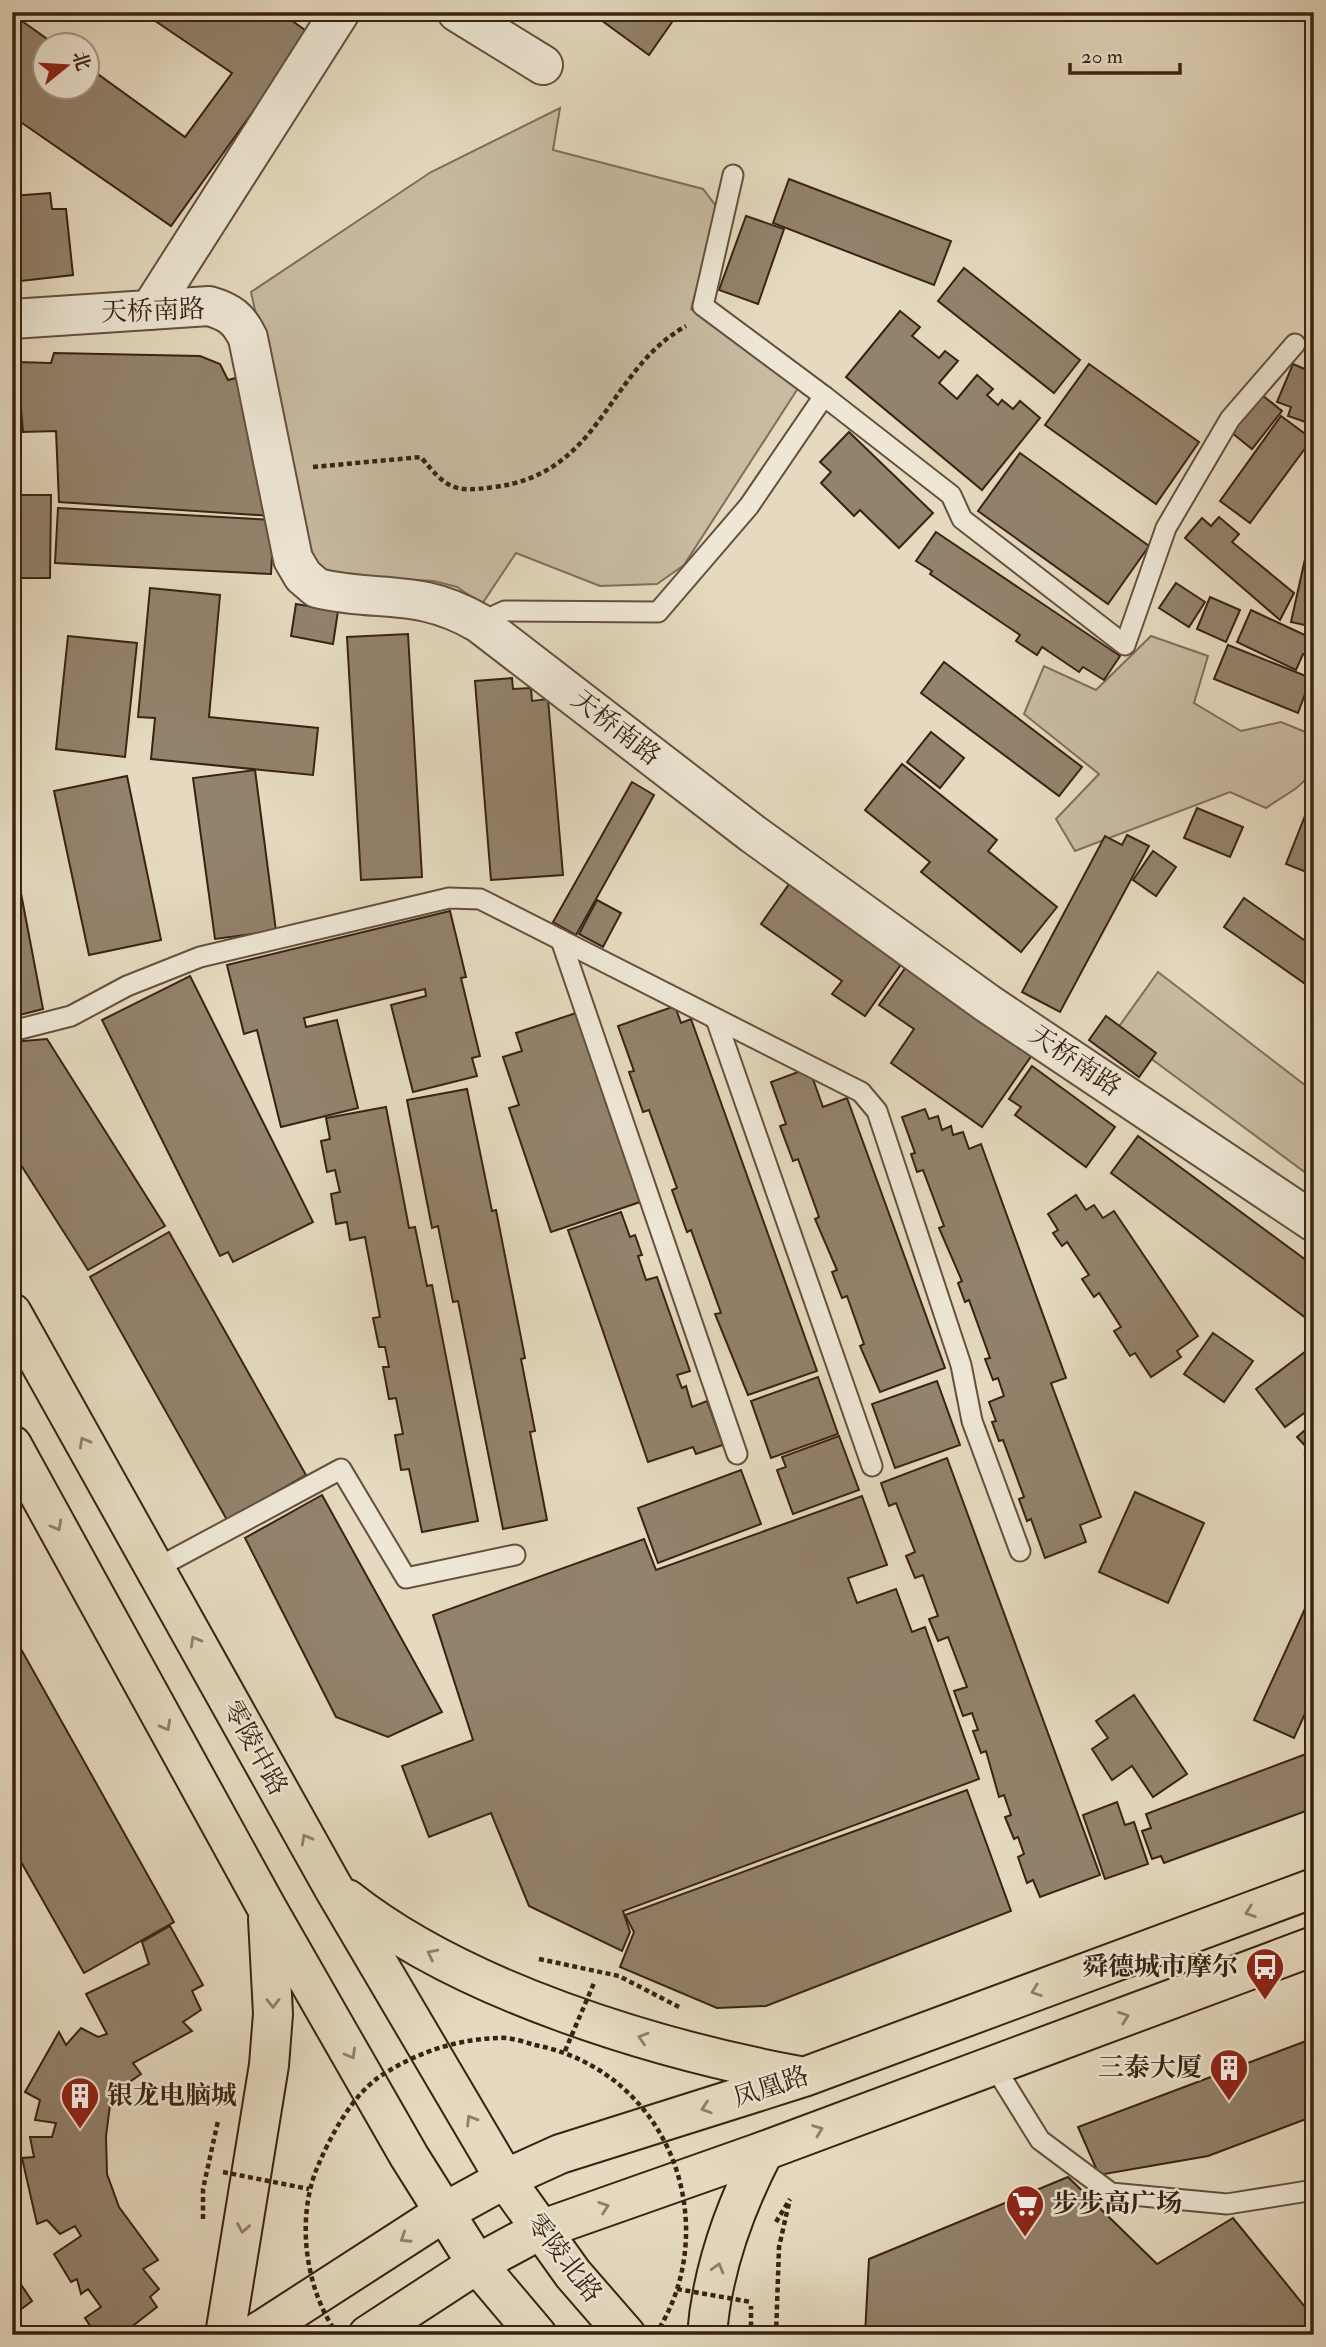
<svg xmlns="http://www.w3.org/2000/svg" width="1326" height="2347" viewBox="0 0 1326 2347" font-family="'IM FELL Double Pica','Noto Serif SC',serif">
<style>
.green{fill:#c8bba2;stroke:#816e5a;stroke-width:2}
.building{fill:#93826c;stroke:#3a2213;stroke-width:2}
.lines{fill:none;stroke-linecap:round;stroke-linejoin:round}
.service-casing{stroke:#65503e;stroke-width:23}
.minor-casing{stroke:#65503e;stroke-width:42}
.primary-casing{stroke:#3a2213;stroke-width:42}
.path{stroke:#3a2213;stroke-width:4.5;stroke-dasharray:5 3.5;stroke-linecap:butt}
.service{stroke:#eee7d5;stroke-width:19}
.minor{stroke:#eee7d5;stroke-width:38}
.primary{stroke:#e5dabf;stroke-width:38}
.path-bridge{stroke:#3a2213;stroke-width:4.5;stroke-dasharray:5 3.5;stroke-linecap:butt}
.oneway{stroke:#907e69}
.labels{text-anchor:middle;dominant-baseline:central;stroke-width:5;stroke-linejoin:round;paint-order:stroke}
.street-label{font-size:26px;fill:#3a2213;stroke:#eee7d5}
.poi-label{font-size:26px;font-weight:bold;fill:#3a2213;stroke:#eee7d5;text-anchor:end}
</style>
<rect width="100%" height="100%" fill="#e5dabf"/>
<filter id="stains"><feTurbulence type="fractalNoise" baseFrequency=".00286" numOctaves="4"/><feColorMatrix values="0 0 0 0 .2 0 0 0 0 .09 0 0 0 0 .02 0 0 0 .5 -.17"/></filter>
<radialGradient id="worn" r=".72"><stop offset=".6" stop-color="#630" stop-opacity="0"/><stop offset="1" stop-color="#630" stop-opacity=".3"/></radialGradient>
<!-- green -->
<g class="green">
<path d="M560,108l-7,42 150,39 16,21 -28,99 111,73 -118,183 -27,19 -57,2 -84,-33 -34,51 -25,-17 -23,-6 -100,-6 -17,-11 -11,-20 -55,-252 180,-120z"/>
<path d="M1151,636l57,20 -14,47 47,28 40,-9 32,13c5,48 -12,49 -47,73l-36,-16 -155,59 -19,-32 43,-45 -75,-60 20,-48 52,24z"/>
<path d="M1158,972l156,120v87l-199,-147z"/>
</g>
<!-- building -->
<g class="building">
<path d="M142,12h138l29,21 -138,193 -159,-110v-102l45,32h-11v42h42v-21l97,70 47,-64z"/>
<path d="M590,12h89l-30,43z"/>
<path d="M789,179l162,62 -17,44 -161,-62z"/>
<path d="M50,193l2,16h14l7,66 -61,7v-86z"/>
<path d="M746,216l38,13 -26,75 -39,-14z"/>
<path d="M964,268l116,92 -26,33 -116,-92z"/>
<path d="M900,311l20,16 -8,9 27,22 6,-7 13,10 -19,22 18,16 20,-24 16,14 -6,6 11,10 4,-5 11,9 7,-8 20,17 -58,72 -136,-113z"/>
<path d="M54,353l146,3 20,8 8,16 15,-4 29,140 -213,-14 -3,-71 -33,1 -6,-70 34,1z"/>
<path d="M1089,364l110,78 -43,62 -111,-79z"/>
<path d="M1293,364l21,9v52l-26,-9 3,-9 -14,-5z"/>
<path d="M14,371l7,111h-9v-110z"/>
<path d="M1262,395l20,16 -30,38 -21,-17z"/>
<path d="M1281,416l31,23 -62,84 -30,-22z"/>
<path d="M849,432l84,81 -34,35 -39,-38 -6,6 -33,-33 10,-11 -11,-10z"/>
<path d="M1020,453l129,93 -41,58 -130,-93z"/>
<path d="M12,495h39l-1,83h-38z"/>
<path d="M58,508l216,12 -3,54 -216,-11z"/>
<path d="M1219,517l20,17 -7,8 62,51 -14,27 -95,-82 17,-20 9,8z"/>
<path d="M936,532l184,124 -16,24 -21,-13 -4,5 -37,-25 -5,8 -21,-14 4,-6 -90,-61 2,-3 -16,-10z"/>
<path d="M1305,559l9,2v66l-23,-5z"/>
<path d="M1176,583l29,19 -16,25 -30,-19z"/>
<path d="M150,588l70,7 -11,122 109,11 -5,47 -162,-16 4,-41 -17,-1z"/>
<path d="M1210,597l30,13 -14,32 -29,-13z"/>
<path d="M296,604l42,7 -5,33 -42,-8z"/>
<path d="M1251,610l58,27 5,-5v27l-11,-5 -7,16 -59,-28z"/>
<path d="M408,634l14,243 -61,3 -14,-243z"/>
<path d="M68,636l69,7 -12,114 -69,-8z"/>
<path d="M1228,645l83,33 -13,35 -84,-34z"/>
<path d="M944,662l138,105 -23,29 -138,-103z"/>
<path d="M512,678l1,11 18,-1 1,13 16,-2 15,176 -72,5 -16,-199z"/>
<path d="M931,732l33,26 -24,30 -33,-26z"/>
<path d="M902,764l95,76 -9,11 69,56 -36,45 -100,-80 9,-10 -65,-52z"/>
<path d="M255,770l21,161 -61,8 -22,-161z"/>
<path d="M127,776l34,164 -72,15 -35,-164z"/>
<path d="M632,782l22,13 -78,140 -23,-13z"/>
<path d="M1314,793v82l-28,-11z"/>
<path d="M1197,808l46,19 -13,30 -46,-19z"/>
<path d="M1127,835l22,11 -89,166 -38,-20 83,-156 17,9z"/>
<path d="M12,846l31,163 -31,8z"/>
<path d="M1153,851l23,16 -20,29 -23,-16z"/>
<path d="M792,880l112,80 -39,56 -33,-22 10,-13 -81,-57z"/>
<path d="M1244,898l70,49v43l-90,-63z"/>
<path d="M597,900l24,13 -18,34 -24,-13z"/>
<path d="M450,911l16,66 -5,1 19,78 -8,2 5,18 -64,16 -22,-87 35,-9 -1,-7 -121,29 2,9 31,-7 21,88 -77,19 -24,-97 -13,4 -17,-69z"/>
<path d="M906,967l126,88 -50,72 -91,-64 23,-34 -35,-24z"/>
<path d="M190,976l123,246 -80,40 -5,-10 -8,4 -118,-236z"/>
<path d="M675,1006l6,17 10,-4 126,352 -69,24 -33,-81 6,-1 -30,-83 -4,2 -15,-42 5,-2 -28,-78 -6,2 -14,-40 5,-1 -16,-45z"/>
<path d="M576,1013l64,189 -89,30 -42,-124 10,-3 -16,-48 19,-6 -6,-18z"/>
<path d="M1106,1016l50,37 -17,24 -50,-37z"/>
<path d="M47,1039l118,187 -77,44 -76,-119v-109z"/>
<path d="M1032,1066l83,61 -29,40 -71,-52 6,-8 -12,-8z"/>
<path d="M809,1068l14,39 24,-9 98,270 -65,24 -20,-46 4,-2 -17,-48 -5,2 -10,-26 5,-2 -22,-51 4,-2 -21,-58 -5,2 -13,-35 6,-2 -15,-42z"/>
<path d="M467,1089l25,122 4,-1 29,148 -4,1 14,72 -5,1 17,88 -44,9 -45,-228 -5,1 -15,-76 -6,2 -25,-128z"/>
<path d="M386,1107l23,121 6,-1 12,59 5,-1 46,236 -56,11 -13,-63 -8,1 -6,-35 8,-1 -7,-36 -7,1 -6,-32h6l-4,-20h-6l-6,-29 7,-1 -15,-80 -15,3 -3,-18 -11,2 -5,-30 9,-2 -5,-22 -8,2 -6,-31 9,-2 -4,-21z"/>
<path d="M925,1109l4,10 9,-3 4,14 9,-4 2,9 10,-3 6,17 12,-5 85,234 -15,5 50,134 -21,8 6,17 -41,16 -14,-39 -4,2 -8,-22 5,-2 -21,-57 -4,1 -7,-19 4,-1 -7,-19 15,-6 -6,-18 -5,2 -8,-21 5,-1 -21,-58 -4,2 -7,-19 4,-2 -23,-53 5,-2 -21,-56 -6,2 -6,-18 4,-1 -13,-36z"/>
<path d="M1138,1136l176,130v50l-4,5 -199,-148z"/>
<path d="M1076,1195l10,15 8,-5 9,13 11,-7 84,125 -21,15 4,6 -30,20 -16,-24 -5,3 -16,-25 7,-4 -22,-34 -5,4 -12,-18 7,-4 -22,-33 -5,4 -9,-13 5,-3 -10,-16z"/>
<path d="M621,1212l9,25 5,-2 7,20 -4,1 8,24 11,-3 33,94 -13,4 5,13 4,-2 6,21 15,-6 16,44 -27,9 -3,-7 -45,15 -80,-232z"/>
<path d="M169,1232l137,243 -79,45 -137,-243z"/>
<path d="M1213,1333l40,28 -29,41 -40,-28z"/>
<path d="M1314,1345v61l-29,21 -29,-38z"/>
<path d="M818,1377l20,57 -67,24 -20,-57z"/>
<path d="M937,1381l23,64 -65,23 -23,-64z"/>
<path d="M1314,1422v42l-9,-9 5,-4 -13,-14z"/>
<path d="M839,1436l20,54 -66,24 -16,-44 9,-3 -4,-10z"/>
<path d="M947,1458l153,417 -60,22 -7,-17 -6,3 -9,-26 6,-3 -6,-17 -4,2 -9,-22 6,-2 -7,-20 -5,2 -13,-46 -5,2 -8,-22 5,-1 -6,-17 -9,3 -9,-25 13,-4 -19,-50 -10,4 -9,-22 9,-3 -15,-41 -8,3 -9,-22 9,-4 -19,-49 -7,3 -8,-23z"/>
<path d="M741,1470l20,54 -103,39 -20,-55z"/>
<path d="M1135,1492l69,31 -36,80 -69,-31z"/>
<path d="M322,1495l120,217 -54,25 -52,-20 -91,-179z"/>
<path d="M862,1496l25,69 -39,13 9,25 39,-14 16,43 13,-5 54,152 -356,132 7,21 -8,19 -93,-45 -38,-93 -62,24 -27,-71 71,-26 -40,-125 211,-76 12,31z"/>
<path d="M1314,1589v105l-20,44 -40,-18z"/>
<path d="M12,1633l162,289 -90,51 -72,-127z"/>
<path d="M1134,1695l53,79 -34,23 -21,-31 -20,14 -20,-31 16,-11 -12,-17z"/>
<path d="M1314,1751v57l-150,55 -3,-7 -9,3 -10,-28 9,-3 -5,-14z"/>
<path d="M967,1790l44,121 -245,95 -49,2 -97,-41 14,-35 -9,-17z"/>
<path d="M1117,1802l8,23 9,-3 14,42 -43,15 -22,-64z"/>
<path d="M170,1926l33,59 -11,6 9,19 -18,12 9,9 -59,32 8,11 -17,12 -14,19 -4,31 1,38 12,33 39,53 -15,9 16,20 -9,8 7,10 -36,28h-25l-11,-17 16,-11 -13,-18 -7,5 -4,-15 -6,3 -17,-28 27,-18 -6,-10 -15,8 -13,-14 -10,4 -15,-66 12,-1 -4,-20h22l4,-14 -21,-3 5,-20 -15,-8 34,-60 7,13 15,-17 17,9 9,-3 -21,-40 63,-30 -7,-22z"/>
<path d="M1314,2038v78l-106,40 -109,19 -21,-48z"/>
<path d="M1068,2177l89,87 76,-46 81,100v17h-449l4,-76z"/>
<path d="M12,2271l20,30 -20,15z"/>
</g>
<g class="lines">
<!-- service casing -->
<g class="service-casing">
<g id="service">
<path d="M733,175l-30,131 121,90"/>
<path d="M479,623l26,-12 153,1 91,-106 75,-110 127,99 11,24 163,126 41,-117 64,-109 65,-75"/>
<path d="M561,940l176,514"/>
<path d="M716,1019l156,447"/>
<path d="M12,1031l59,-15 56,-30 73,-29 249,-59 31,1 381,193 16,19 84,254 11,56 48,130"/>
<path d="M155,1569l186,-100 65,109 109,-23"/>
<path d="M994,2066l46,74 71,53 116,11 87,-14"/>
</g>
</g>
<!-- minor casing -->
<g class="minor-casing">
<g id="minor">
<path d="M457,12l86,53"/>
<path d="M150,310l190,-298"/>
<path d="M12,319l197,-13c21,6 30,13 39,32l45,221 10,17 14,12c62,15 100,-1 162,35l274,211 234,169 327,219"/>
</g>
</g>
<!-- primary casing -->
<g class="primary-casing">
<g id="primary">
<path d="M12,1313l321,574 172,292 68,95 53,61"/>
<path d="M12,1445l256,465 141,246 68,108 60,71"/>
<path d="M347,1899c116,92 308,150 452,177"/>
<path d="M225,2335l44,-270 4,-51 -5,-95"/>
<path d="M254,2335l189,-122 62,-34 55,-25 244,-77 510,-189"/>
<path d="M368,2335l109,-71 63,-34 224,-79 550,-205"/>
<path d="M707,2335c5,-66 27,-126 57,-184"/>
</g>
</g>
<!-- path -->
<g class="path">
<path d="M313,467l108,-10c25,31 32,36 73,30 108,-13 112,-116 192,-161"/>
<path d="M539,1959l80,17 60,31"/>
<path d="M203,2219v-30l15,-68"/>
<path d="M776,2222l14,-23"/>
<path d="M751,2335v-29"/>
<path d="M776,2335l3,-88 10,-44"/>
</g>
<!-- service -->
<use href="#service" class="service"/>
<!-- minor -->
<use href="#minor" class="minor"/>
<!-- primary -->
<use href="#primary" class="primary"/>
<!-- path-bridge -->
<g class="path-bridge">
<path d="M565,2051l29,-68"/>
<path d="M223,2172l86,17"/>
<path d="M677,2289l74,13"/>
<path d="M338,2335c-33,-45 -42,-116 -21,-167 13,-31 34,-71 62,-91 36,-24 77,-38 120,-39 11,-1 25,4 36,7 88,17 148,91 151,180 1,39 -9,77 -31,110"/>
</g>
</g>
<!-- one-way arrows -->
<defs><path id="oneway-chevron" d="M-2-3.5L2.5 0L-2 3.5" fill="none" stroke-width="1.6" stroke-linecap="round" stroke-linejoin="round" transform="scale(1.75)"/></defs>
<g class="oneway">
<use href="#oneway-chevron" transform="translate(84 1442) rotate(-119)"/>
<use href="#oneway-chevron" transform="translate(57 1526) rotate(61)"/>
<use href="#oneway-chevron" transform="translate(195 1641) rotate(-119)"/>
<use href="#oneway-chevron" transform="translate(166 1726) rotate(61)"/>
<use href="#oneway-chevron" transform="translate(306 1839) rotate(-119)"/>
<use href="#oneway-chevron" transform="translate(1250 1912) rotate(160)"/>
<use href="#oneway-chevron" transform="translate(432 1954) rotate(-154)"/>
<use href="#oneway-chevron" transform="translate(1036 1991) rotate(160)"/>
<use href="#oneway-chevron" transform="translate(273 2003) rotate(89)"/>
<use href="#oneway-chevron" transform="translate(1124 2017) rotate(-20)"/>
<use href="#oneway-chevron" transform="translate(643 2038) rotate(-163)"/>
<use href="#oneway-chevron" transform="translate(351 2054) rotate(60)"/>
<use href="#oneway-chevron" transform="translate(706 2108) rotate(162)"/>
<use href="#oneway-chevron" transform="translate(471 2120) rotate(-121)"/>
<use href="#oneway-chevron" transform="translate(818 2130) rotate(-21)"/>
<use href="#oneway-chevron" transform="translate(604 2207) rotate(-19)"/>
<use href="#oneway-chevron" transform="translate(243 2228) rotate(100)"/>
<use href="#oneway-chevron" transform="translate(405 2238) rotate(147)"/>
<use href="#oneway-chevron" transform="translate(718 2268) rotate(-74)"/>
</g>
<!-- icons -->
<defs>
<g id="bus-pin" transform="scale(2.0125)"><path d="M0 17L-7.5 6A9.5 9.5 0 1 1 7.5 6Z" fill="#8f2418" stroke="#eee7d5"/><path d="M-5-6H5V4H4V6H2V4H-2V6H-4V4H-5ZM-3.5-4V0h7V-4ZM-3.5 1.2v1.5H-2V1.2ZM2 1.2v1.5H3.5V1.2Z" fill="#fff"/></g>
<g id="building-pin" transform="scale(2.0125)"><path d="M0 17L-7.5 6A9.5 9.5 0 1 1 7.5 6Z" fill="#8f2418" stroke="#eee7d5"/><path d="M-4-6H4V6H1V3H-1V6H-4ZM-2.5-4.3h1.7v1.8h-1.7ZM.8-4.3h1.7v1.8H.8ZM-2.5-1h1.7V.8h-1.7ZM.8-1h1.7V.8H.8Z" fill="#fff"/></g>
<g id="supermarket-pin" transform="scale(2.0125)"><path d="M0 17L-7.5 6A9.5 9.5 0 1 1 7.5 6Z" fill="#8f2418" stroke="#eee7d5"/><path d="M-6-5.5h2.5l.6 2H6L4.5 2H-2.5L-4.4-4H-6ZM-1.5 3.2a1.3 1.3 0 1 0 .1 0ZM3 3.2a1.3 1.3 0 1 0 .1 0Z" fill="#fff"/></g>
</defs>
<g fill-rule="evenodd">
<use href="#bus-pin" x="1265" y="1967"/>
<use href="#building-pin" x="1229" y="2068"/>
<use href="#building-pin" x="80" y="2096"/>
<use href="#supermarket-pin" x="1025" y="2204"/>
</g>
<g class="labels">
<!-- street labels -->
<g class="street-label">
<text transform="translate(153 311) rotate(-2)">天桥南路</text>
<text transform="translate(616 728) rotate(38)">天桥南路</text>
<text transform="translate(1075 1061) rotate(34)">天桥南路</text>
<text transform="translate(255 1748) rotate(61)">零陵中路</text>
<text transform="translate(771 2087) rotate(-18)">凤凰路</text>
<text transform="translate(564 2258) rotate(52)">零陵北路</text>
</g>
<!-- poi labels -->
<g class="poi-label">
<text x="1238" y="1967">舜德城市摩尔</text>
<text x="1202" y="2068">三泰大厦</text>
<text x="107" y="2096" text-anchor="start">银龙电脑城</text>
<text x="1052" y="2204" text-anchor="start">步步高广场</text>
</g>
</g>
<!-- margin -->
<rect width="1326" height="2347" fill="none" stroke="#e5dabf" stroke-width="42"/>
<rect x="14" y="14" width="1298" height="2319" fill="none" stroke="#3a2213" stroke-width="3.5"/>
<rect x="21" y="21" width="1284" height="2305" fill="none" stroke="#3a2213" stroke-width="2"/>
<!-- north arrow -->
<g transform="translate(66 66) rotate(72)"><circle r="33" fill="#eee7d5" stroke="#a69887" stroke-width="2"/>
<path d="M0-5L12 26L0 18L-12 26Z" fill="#8f2418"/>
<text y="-10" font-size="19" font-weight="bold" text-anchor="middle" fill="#3a2213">北</text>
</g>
<!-- scale -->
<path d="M1070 63v10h110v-10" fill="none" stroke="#3a2213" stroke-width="3.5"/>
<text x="1081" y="63" font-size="21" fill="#3a2213" stroke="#eee7d5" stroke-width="5" paint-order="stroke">20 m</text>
<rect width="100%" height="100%" filter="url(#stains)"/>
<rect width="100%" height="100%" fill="url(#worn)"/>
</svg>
